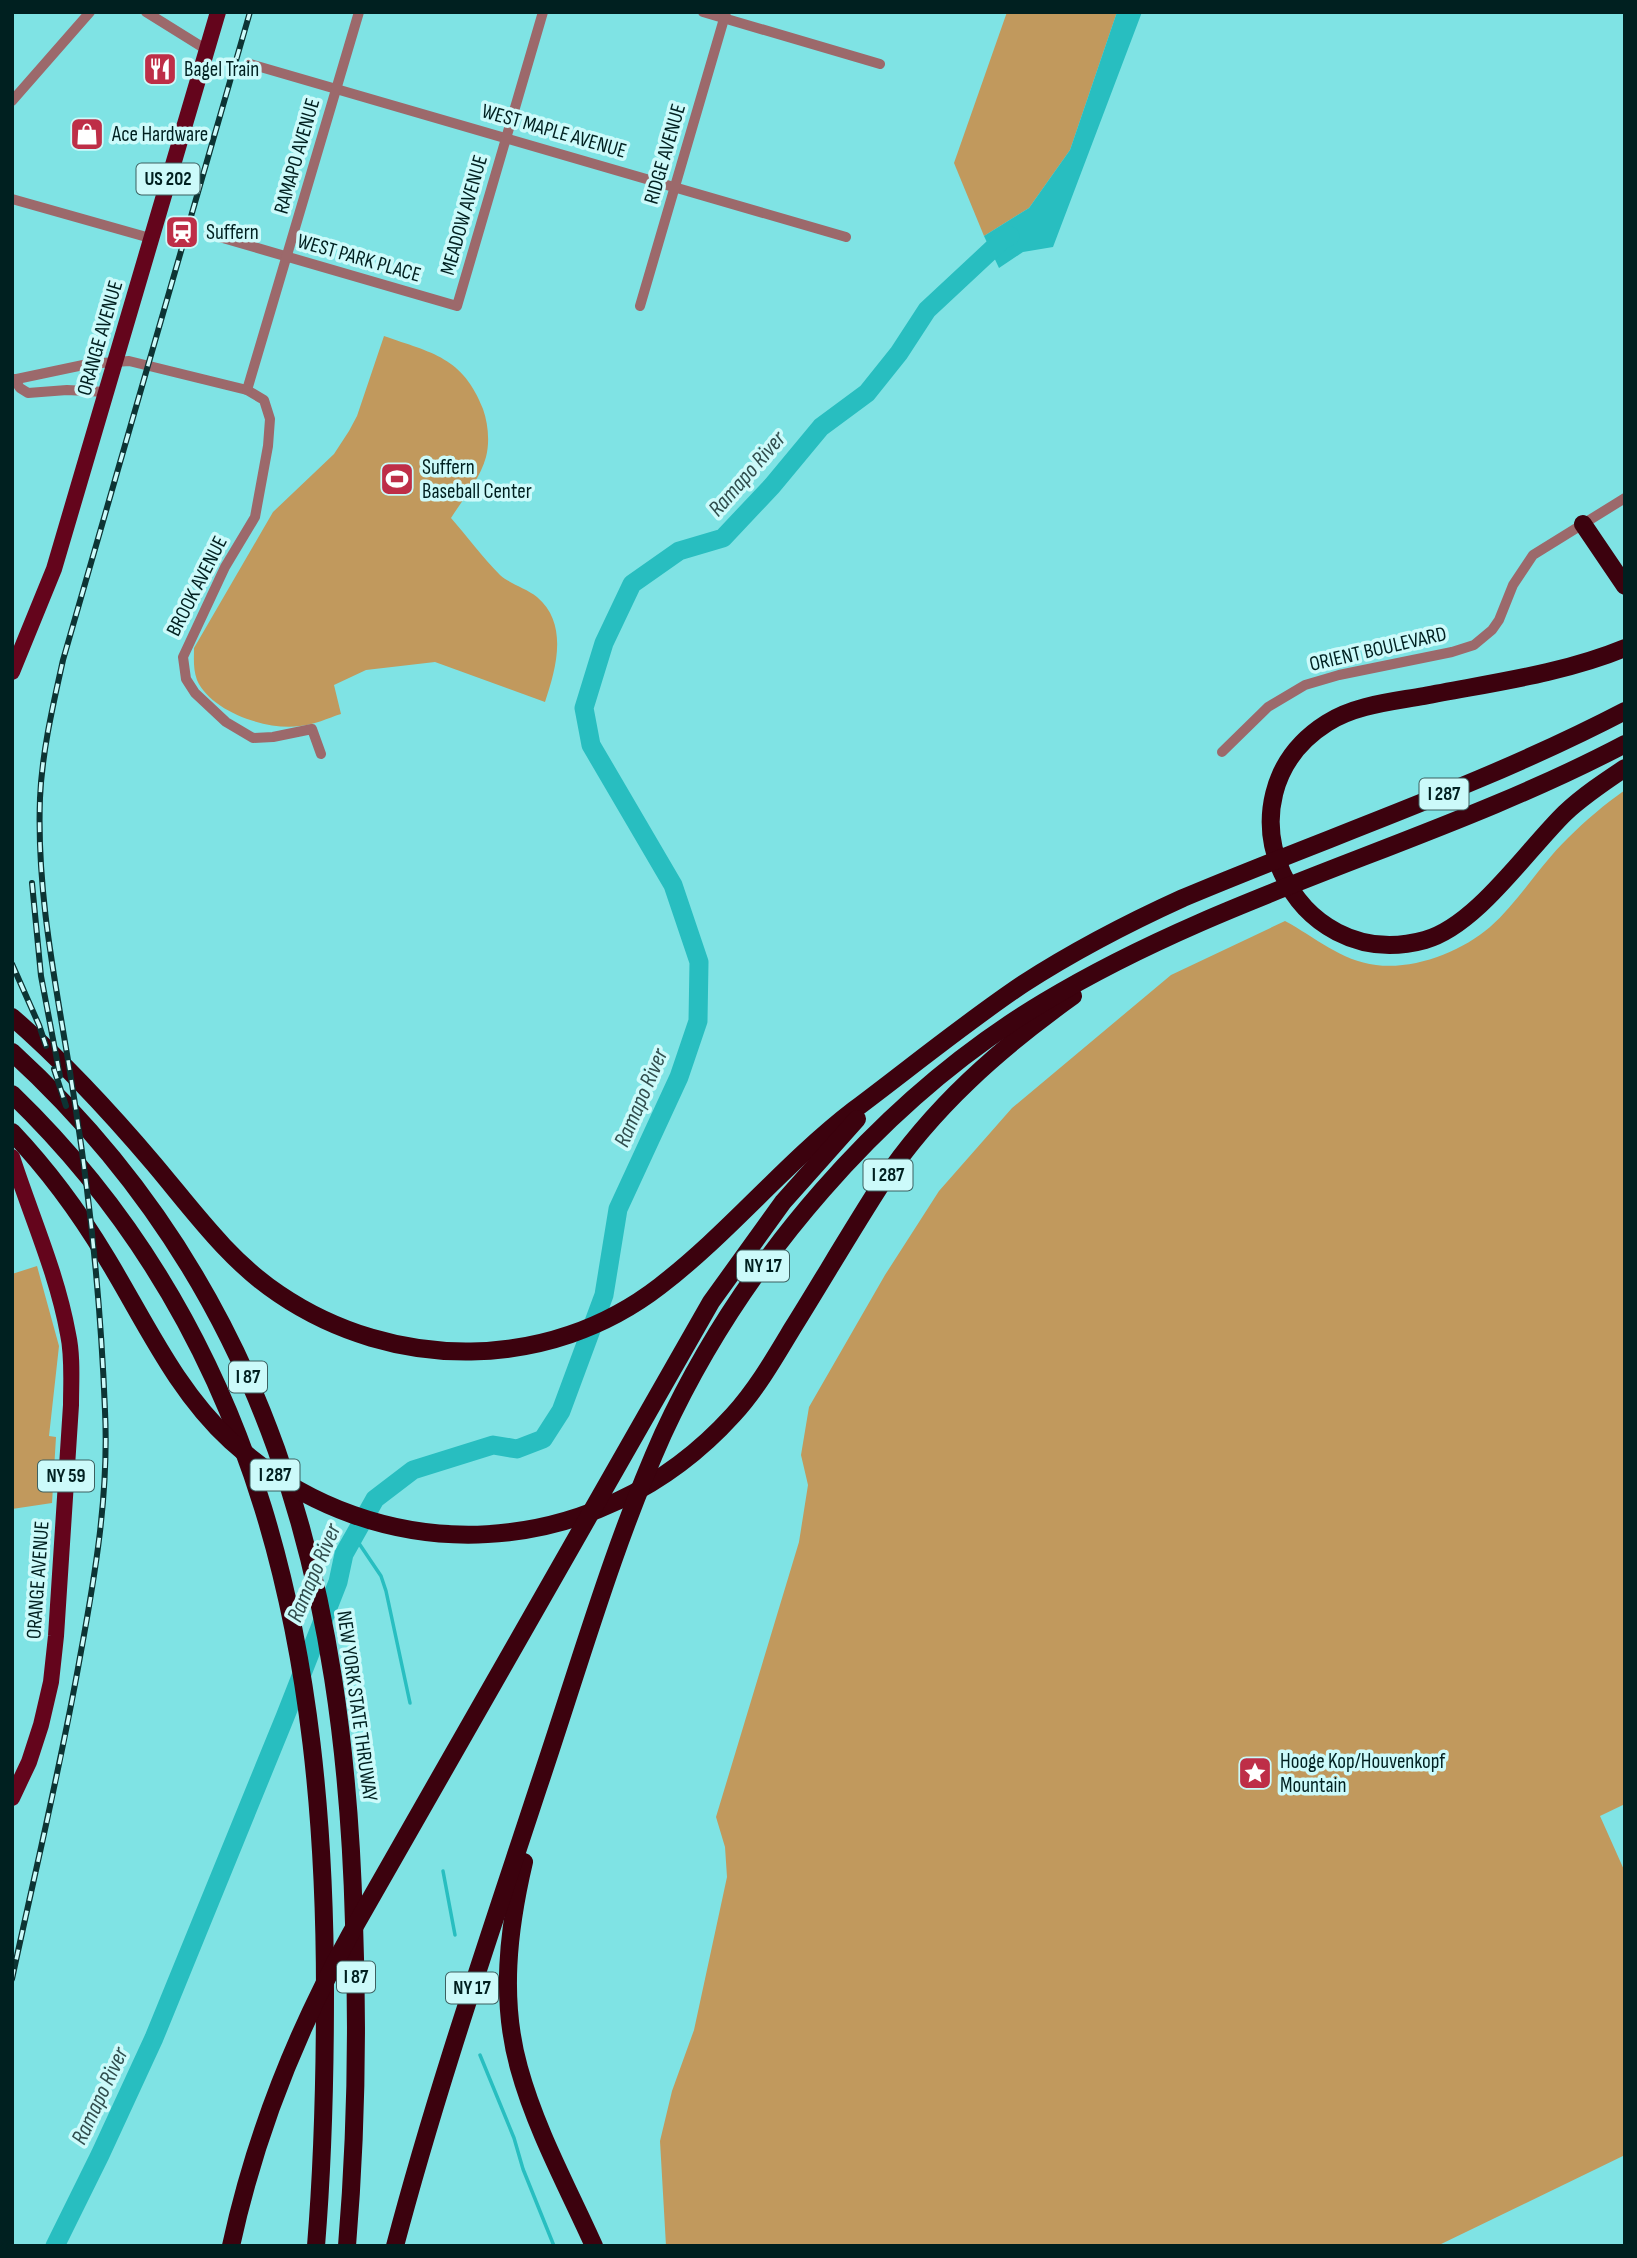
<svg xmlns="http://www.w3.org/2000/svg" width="1637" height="2258" viewBox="0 0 1637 2258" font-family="'Sofia Sans Condensed',sans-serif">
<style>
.green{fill:#c1995d}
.water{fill:#28bec0}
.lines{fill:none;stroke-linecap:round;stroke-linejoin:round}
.stream{stroke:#28bec0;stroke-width:3.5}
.river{stroke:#28bec0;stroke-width:19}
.street{stroke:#9c696b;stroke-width:10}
.primary{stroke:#64051c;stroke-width:16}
.highway{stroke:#3c020e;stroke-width:18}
.rail-casing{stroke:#0d3434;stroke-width:6}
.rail{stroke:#ccfafa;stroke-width:3.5;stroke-dasharray:10;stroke-linecap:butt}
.labels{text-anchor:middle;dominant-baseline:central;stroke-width:7;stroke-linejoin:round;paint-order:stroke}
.shield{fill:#ccfafa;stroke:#3d6161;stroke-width:2}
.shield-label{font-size:19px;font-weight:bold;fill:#002020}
.poi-label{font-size:21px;fill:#002020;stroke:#ccfafa;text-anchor:start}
.street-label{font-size:21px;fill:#002020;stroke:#ccfafa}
.water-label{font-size:23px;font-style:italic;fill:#314e4e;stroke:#ccfafa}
</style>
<rect width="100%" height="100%" fill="#7fe3e4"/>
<!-- green -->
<g class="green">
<path d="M1007,12h110l-47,138 -41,58 -45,28 -30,-73z"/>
<path d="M384,336c48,17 79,21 99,73 5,14 7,33 3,48 -6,22 -23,42 -35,61 16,18 31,39 49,57 10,9 26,13 37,22 32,27 19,72 8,105l-110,-40 -69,8 -32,15 7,29c-13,4 -27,11 -41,12 -32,5 -89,-14 -103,-46 -4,-11 -3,-21 -3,-32l79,-136 61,-58 15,-23 8,-15z"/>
<path d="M1625,790v1014l-25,12 25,56v283l-188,91h-771l-6,-105 12,-50 22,-61 33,-153 -2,-30 -9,-30 83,-275 9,-57 -7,-30 8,-48 76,-132 54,-84 73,-83 159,-133 114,-54c30,16 56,40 91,44 38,5 85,-13 114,-38 29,-26 50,-62 78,-89 17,-17 37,-34 57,-48z"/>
<path d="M37,1266l22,80 -10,90 7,1 -4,66 -40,6v-235z"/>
</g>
<!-- water -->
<path class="water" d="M1117,12h25l-89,235 -30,5 -24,16 -15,-32 45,-28 41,-58z"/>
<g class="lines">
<!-- stream -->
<g class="stream">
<path d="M354,1536l27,40 5,15 24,112"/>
<path d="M443,1871l12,64"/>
<path d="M480,2055l34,83 9,31 31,77"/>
</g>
<!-- river -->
<path class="river" d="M55,2246l45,-91 54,-117 131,-321 53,-135 6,-28 31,-55 38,-29 80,-25 24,4 26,-10 18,-28 43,-116 14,-86 61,-132 19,-56 1,-59 -26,-77 -82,-140 -7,-37 20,-65 28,-59 47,-33 44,-13 49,-52 49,-59 46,-34 32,-40 28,-43 74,-69 9,-5"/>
<!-- street -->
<g class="street">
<path d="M146,12l61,38"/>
<path d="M703,12l177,52"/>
<path d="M250,64l596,173"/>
<path d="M12,101l78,-89"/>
<path d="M12,199l138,39"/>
<path d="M209,234l248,72 86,-294"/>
<path d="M640,306l86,-294"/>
<path d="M14,379l6,9 8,5 39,-3 39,2"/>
<path d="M12,380l76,-16 41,-3 118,29 17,10 6,19 -2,27 -13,71 -30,50 -42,90 3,22 9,14 31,29 27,16 20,-1 39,-8 9,25"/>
<path d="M247,390l112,-378"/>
<path d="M1222,752l46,-45 37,-22 34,-10 113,-23 22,-7 18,-15 7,-10 14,-35 20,-30 92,-57"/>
</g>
<!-- primary -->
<g class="primary">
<path d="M12,672l42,-103 164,-557"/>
<path d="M12,1157c19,59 45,116 56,177 5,23 3,48 3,71l-15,231 -5,46 -10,43 -12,37 -17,36"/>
</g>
<!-- highway -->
<g class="highway">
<path d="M1583,524l42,62"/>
<path d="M1625,648c-63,26 -135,35 -201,48 -33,6 -69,9 -97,27 -117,74 -35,254 98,217 51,-14 102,-90 140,-127 18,-17 39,-31 60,-45"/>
<path d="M12,1017c52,45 97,94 142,147 38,45 75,97 125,130 115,78 270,78 381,-8 69,-53 125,-123 194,-176 56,-42 111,-87 169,-126 51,-33 105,-61 160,-86 147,-62 300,-113 442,-187"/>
<path d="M12,1052c258,236 333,534 342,871 4,107 2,215 -7,323"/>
<path d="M12,1094c252,243 313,561 313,898 0,85 -2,169 -9,254"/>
<path d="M12,1132c36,38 67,80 94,125 39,64 70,134 125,184 148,135 368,122 502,-26 23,-25 41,-56 59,-86 30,-48 59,-98 90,-146 51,-76 117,-134 191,-187"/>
<path d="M524,1862c-16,68 -24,138 -5,206 17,62 49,120 75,178"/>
<path d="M231,2246c24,-111 65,-214 120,-313l360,-631 72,-100 74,-83"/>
<path d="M395,2246c41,-155 93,-306 143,-458 40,-118 74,-240 125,-354 79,-171 219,-335 381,-432 182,-110 393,-159 581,-258"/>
</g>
<!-- rail casing -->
<g class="rail-casing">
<g id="rail">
<path d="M32,883l9,93 19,100"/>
<path d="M12,964l27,61 7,21"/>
<path d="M54,1069l12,37"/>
<path d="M12,1979c23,-107 49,-214 68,-322 15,-81 29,-163 25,-246 -4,-103 -14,-205 -30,-307 -15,-101 -39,-202 -35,-306 2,-46 13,-93 23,-138l187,-648"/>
</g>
</g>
<!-- rail -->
<use href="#rail" class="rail"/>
</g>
<!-- icons -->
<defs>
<g id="restaurant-square" transform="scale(1.75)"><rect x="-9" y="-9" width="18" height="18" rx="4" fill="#be2e47" stroke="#ccfafa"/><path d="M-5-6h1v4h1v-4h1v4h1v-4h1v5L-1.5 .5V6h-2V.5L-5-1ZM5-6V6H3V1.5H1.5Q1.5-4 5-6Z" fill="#fff"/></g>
<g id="shop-square" transform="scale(1.75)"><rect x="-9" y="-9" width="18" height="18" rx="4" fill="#be2e47" stroke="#ccfafa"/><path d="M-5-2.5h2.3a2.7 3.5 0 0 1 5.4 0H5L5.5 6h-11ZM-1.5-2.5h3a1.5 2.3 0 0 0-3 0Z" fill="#fff"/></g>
<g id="station-square" transform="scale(1.75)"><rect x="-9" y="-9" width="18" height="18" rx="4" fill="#be2e47" stroke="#ccfafa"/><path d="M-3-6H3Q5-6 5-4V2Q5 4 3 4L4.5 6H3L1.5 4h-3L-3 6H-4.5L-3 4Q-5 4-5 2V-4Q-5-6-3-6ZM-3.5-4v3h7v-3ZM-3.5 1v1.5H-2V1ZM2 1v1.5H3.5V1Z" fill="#fff"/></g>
<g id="stadium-square" transform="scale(1.75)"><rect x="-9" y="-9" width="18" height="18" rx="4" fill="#be2e47" stroke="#ccfafa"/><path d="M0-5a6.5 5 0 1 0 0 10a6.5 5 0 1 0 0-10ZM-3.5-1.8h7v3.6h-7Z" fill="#fff"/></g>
<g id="sight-square" transform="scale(1.75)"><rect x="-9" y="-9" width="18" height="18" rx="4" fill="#be2e47" stroke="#ccfafa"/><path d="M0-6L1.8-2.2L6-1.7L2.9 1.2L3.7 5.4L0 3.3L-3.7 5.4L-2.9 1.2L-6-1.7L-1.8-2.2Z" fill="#fff"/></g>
</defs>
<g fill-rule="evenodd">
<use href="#restaurant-square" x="160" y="69"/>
<use href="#shop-square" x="87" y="134"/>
<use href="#station-square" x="182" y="232"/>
<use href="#stadium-square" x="397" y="479"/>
<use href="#sight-square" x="1255" y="1773"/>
</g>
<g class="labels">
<!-- shield labels -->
<g class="shield">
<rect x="136.5" y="163.5" width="63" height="31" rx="5"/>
<rect x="1419.5" y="778.5" width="49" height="31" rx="5"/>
<rect x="863.5" y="1159.5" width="49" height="31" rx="5"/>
<rect x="737" y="1250.5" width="52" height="31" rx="5"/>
<rect x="229" y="1361.5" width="38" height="31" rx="5"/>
<rect x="250.5" y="1459.5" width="49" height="31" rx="5"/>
<rect x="38" y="1460.5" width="56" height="31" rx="5"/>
<rect x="337" y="1961.5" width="38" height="31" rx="5"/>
<rect x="446" y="1972.5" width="52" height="31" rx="5"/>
</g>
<g class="shield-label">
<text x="168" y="179">US 202</text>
<text x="1444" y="794">I 287</text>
<text x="888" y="1175">I 287</text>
<text x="763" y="1266">NY 17</text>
<text x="248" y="1377">I 87</text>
<text x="275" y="1475">I 287</text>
<text x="66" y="1476">NY 59</text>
<text x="356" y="1977">I 87</text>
<text x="472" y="1988">NY 17</text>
</g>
<!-- poi labels -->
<g class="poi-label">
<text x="184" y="69">Bagel Train</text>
<text x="112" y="134">Ace Hardware</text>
<text x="206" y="232">Suffern</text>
<text x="422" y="467">Suffern<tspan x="422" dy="24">Baseball Center</tspan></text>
<text x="1280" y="1761">Hooge Kop/Houvenkopf<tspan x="1280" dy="24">Mountain</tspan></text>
</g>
<!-- street labels -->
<g class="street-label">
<text transform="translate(554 131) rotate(16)">WEST MAPLE AVENUE</text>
<text transform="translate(665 154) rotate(-74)">RIDGE AVENUE</text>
<text transform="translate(297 156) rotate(-74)">RAMAPO AVENUE</text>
<text transform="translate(464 215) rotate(-74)">MEADOW AVENUE</text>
<text transform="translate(359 258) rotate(16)">WEST PARK PLACE</text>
<text transform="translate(100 338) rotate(-74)">ORANGE AVENUE</text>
<text transform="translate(197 586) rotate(-63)">BROOK AVENUE</text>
<text transform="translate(1378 649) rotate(-13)">ORIENT BOULEVARD</text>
<text transform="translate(38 1580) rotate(-86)">ORANGE AVENUE</text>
<text transform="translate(357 1706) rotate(82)">NEW YORK STATE THRUWAY</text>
</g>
<!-- water labels -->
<g class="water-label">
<text transform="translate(747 474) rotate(-49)">Ramapo River</text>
<text transform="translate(641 1098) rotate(-67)">Ramapo River</text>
<text transform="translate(314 1573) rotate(-67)">Ramapo River</text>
<text transform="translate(100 2096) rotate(-65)">Ramapo River</text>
</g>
</g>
<!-- border -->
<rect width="1637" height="2258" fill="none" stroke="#002020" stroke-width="28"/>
</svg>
